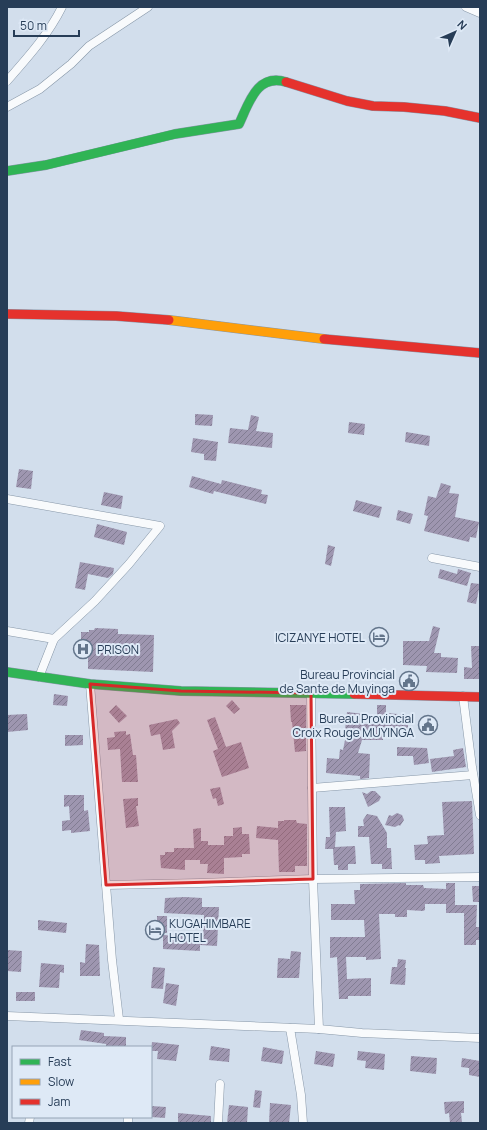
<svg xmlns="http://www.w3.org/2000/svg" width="487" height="1130" viewBox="0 0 487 1130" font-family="Manrope,sans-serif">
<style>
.building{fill:url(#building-hatch)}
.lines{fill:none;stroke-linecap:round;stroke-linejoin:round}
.street-casing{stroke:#8797a8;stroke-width:9}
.fast-casing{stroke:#8797a8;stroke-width:10}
.slow-casing{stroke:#8797a8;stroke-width:10}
.jam-casing{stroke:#8797a8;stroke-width:10}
.street{stroke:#f8fafc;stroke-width:8}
.fast{stroke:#30b455;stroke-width:9}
.slow{stroke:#ff9f0a;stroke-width:9}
.jam{stroke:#e5322d;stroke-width:9}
.marked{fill:#d62828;fill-opacity:0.2;stroke:#d62828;stroke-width:3;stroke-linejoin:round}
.labels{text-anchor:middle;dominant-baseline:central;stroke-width:4;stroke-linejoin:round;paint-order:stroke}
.poi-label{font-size:12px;fill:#273d57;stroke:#dee9f6;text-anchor:end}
</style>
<defs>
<pattern id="building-hatch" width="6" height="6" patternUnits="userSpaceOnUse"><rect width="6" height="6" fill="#9e96b0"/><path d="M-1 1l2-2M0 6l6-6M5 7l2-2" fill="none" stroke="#817c92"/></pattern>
</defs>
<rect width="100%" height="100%" fill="#d2deec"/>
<!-- building -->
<g class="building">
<path d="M195,414l18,1 -1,11 -17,-1z"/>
<path d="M251,415l8,2 -3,14 17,2 -1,15 -44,-5 2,-15 18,2z"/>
<path d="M349,422l16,2 -1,11 -16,-2z"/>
<path d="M406,432l24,4 -1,10 -24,-4z"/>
<path d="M193,438l25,4 -2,19 -12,-1v-6l-13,-2z"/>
<path d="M19,469l14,2 -2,18 -15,-2z"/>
<path d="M192,476l29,8 1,-4 40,10 -1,4 7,1 -2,9 -52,-13 -1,3 -24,-7z"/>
<path d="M441,483l10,3 -2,7 10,1 -4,23 24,5 -3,16 -6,-1 -1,5 -45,-11 4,-15 -4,-1 4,-19 8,2z"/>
<path d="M104,492l19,4 -2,13 -20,-4z"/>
<path d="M356,500l26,7 -3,11 -26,-7z"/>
<path d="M398,510l15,4 -3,10 -14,-4z"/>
<path d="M97,524l30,8 -3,13 -30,-8z"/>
<path d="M328,545l7,2 -4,19 -6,-2z"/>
<path d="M80,562l34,6 -1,6 -5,4 -20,-4 -3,16 -10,-2z"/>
<path d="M440,569l17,5 1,-5 13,4 -4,13 -29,-8z"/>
<path d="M471,583l9,1 -4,20 -9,-2z"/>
<path d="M433,626l7,2 -6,25h7v4l17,1 -1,15 -31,-1 1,-6 -24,-1v-24h26z"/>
<path d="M95,628l23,1v5l36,1 -1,37 -65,-3v-24h-7v-13h8v-2h5z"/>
<path d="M471,646h9v33h-16v-12l8,1z"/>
<path d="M54,694l14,2 -1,10 -14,-1z"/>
<path d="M232,700l8,9 -6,5 -8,-8z"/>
<path d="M116,705l11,11 -8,7 -10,-11z"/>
<path d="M290,705h16v46l-11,1 -3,-30h-1z"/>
<path d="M377,705h9v8l23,2 -2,20 -24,-2v7h-21l-4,13 12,1 -1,24 -9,1v-3l-34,-3 1,-15 12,1 1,-10 3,1 4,-20h-2l2,-18 17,2 -2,10h15z"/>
<path d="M27,714l1,16 -21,2v-17z"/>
<path d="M215,717l11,30 15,-5 8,26 -27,9 -9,-26 5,-2 -11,-29z"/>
<path d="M177,719l3,4 -8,8 3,17 -12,2 -3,-16 -9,2 -2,-11z"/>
<path d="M126,731v4l4,-1 3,21h3l2,27h-16l-2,-33 -12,1 -1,-12 8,-1 -1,-5z"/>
<path d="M65,735h18v10l-18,1z"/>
<path d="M397,747l30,1 2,15 -15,2 -1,-9h-16z"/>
<path d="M463,748l3,19 -34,5 -2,-13 24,-3 -1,-6z"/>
<path d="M220,787l4,17 -6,2 -2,-8 -3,1 -3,-10z"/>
<path d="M371,791h4l6,6 -2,4 -11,6 -6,-15 5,2z"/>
<path d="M64,795h20v16l4,-1 2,21 -19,2v-3l-9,1v-10l8,-1 -1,-14 -5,1z"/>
<path d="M138,798v8h-2l3,20 -13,2 -3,-29z"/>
<path d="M472,801l2,53 -35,2 1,7 -15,1v-4h-10l-1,-15 14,-1 -1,-8 17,-1 -2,-33z"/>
<path d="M329,807h16l1,24 -10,1 -1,15 20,-1 1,18h-8v6h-10v-5h-4l-1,-16h-8l1,-12h4z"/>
<path d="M397,813l5,2 2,5 -4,6 -1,-1 -4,2 -10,-2 4,-10 3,1z"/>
<path d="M367,814l10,2 10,17v15h4l1,21h-10v-5h-11l-2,-27h-11v-11h6l-1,-6z"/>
<path d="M284,820h12l1,3 10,1v42h-12v6h-16l-1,-32 -22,-2 1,-12 21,2v-7h6z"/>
<path d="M242,827v7h7l1,20h-8v3l-18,1v16l-17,-1 1,-9h-8v-4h-15v10l-24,-2 -1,-13h5v-3h9v-4h20l-1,-19 8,-1v13h7v4h16v-9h9v-8z"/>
<path d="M406,883v2h17l1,3 22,1v-6h9v22h22l-1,22h4v13h-4v5h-12v-32h-18v-9h-21v6l-2,1 -16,-1v7h-12v-3h-16l2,45 -15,1v-3h-20l1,22 24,-1v18h-23v3h-9l-2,-42 -7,1v-21h35l-1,-17h-33v-16h24l-1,-14h6v-6z"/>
<path d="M472,886h8v16h-7z"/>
<path d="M185,897l17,1v9h17l-2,39 -17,-1v6l-37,-2v-14l40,2 1,-22 -40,-2 1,-15z"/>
<path d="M157,916h10v17l-10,-1z"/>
<path d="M38,920l29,3 -1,10 -28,-3z"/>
<path d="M86,944l13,1 1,31h-20v-14l5,1z"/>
<path d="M7,950l15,1 -1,21 -14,-1z"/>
<path d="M291,951l10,1 -2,26h-22l1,-20 12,1z"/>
<path d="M398,959l8,1 -1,8h1l-1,17 -15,-1 2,-17h5z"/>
<path d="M41,963l23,2v8l-4,-1 -1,16 -20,-1z"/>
<path d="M153,967l12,1 -2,21 -12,-1z"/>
<path d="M166,983l13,2 -3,21 -13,-3z"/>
<rect x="16" y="992" width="19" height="9"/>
<path d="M81,1030l23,3v3l22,1v10h-20v-3l-27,-4z"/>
<path d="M152,1042l27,3 -3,16 -19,-2 1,-8h-7z"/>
<path d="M211,1046l19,3 -1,13 -20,-2z"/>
<path d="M263,1047l21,4 -2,13 -21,-3z"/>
<path d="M316,1051l19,3 -2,13 -19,-3z"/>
<path d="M358,1051l27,3 -1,16 -19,-2 1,-7 -9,-1z"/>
<path d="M411,1056l26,2 -1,16 -26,-3z"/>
<path d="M462,1058l18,3v16l-11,-2v-7l-8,-1z"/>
<path d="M255,1090l7,1 -2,17 -7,-1z"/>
<path d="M464,1101v12h-3l1,9 -12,1 -1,-10 -4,1 -1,-12z"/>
<path d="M270,1103l21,2 -2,18h-20z"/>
<path d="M229,1105l19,2 -1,16h-20z"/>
<path d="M151,1106l15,1 -1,11 -14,-1z"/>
<path d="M178,1113l33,3v7h-33z"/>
</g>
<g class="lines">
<!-- street casing -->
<g class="street-casing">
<g id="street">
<path d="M466,7l14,6"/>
<path d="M7,81c21,-24 41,-46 55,-74"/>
<path d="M7,107l33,-18 31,-25 18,-18 59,-39"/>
<path d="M7,499l153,27 -31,38 -34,37 -41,38 -15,38"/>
<path d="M432,558l48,9"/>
<path d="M7,631l47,8"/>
<path d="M90,684l22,276 7,59"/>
<path d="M311,693l2,186 6,150"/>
<path d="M463,696l9,71 8,48"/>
<path d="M312,788l161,-13"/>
<path d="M106,885l94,-2 113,-4 167,-2"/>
<path d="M7,1016l312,13 43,4 118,5"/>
<path d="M290,1028l11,67 2,28"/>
<path d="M29,1123l1,-6"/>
<path d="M128,1123v-6"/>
<path d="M218,1123l2,-39"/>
</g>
</g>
<!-- fast casing -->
<g class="fast-casing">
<g id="fast">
<path d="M7,171l39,-6 129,-31 64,-10c10,-21 18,-51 47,-42"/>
<path d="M7,672l83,12 91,7 173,3"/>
</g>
</g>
<!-- slow casing -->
<g class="slow-casing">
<path id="slow" d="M169,320l155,19"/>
</g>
<!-- jam casing -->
<g class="jam-casing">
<g id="jam">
<path d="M286,82l61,19 26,5 31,1 41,4 35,7"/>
<path d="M7,314l109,2 53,4"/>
<path d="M324,339l156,14"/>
<path d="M354,694l126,3"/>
</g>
</g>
<!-- street -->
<use href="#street" class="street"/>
<!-- fast -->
<use href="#fast" class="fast"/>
<!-- slow -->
<use href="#slow" class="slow"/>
<!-- jam -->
<use href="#jam" class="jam"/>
</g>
<!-- marked area -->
<path class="marked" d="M90,684l91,7 130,2 2,186 -207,6z"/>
<!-- icons -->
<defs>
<g id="hotel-ring" transform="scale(1)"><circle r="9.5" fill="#dee9f6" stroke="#63758b" stroke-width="1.5"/><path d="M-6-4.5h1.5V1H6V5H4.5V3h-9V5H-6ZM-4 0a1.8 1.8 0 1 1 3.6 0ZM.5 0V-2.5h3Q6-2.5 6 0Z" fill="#63758b"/></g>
<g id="hospital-ring" transform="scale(1)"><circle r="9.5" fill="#dee9f6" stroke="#63758b" stroke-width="1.5"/><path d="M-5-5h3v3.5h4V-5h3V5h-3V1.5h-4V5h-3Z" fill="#63758b"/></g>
<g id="civic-ring" transform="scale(1)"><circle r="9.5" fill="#dee9f6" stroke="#63758b" stroke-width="1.5"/><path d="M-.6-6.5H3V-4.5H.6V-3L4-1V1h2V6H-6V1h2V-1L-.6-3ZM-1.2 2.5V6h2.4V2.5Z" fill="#63758b"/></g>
</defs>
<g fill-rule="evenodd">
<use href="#hotel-ring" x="379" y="637"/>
<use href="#hospital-ring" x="83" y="649"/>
<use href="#civic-ring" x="409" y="681"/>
<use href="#civic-ring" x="428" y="725"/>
<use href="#hotel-ring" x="155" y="930"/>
</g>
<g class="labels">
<!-- poi labels -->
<g class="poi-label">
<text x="365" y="637">ICIZANYE HOTEL</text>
<text x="97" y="649" text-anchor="start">PRISON</text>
<text x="395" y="674">Bureau Provincial<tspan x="395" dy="14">de Sante de Muyinga</tspan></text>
<text x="414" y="718">Bureau Provincial<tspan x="414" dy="14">Croix Rouge MUYINGA</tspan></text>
<text x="169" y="923" text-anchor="start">KUGAHIMBARE<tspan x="169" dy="14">HOTEL</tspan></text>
</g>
</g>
<!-- border -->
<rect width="487" height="1130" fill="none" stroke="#273d57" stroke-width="16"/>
<!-- legend -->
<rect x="12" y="1046" width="140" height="72" fill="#dee9f6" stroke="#95a4b6"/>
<rect x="20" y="1059" width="20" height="6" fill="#30b455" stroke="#95a4b6"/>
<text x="48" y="1066" font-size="12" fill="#273d57">Fast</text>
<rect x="20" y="1079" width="20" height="6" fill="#ff9f0a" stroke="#95a4b6"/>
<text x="48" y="1086" font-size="12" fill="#273d57">Slow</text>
<rect x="20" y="1099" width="20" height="6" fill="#e5322d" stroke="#95a4b6"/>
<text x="48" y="1106" font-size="12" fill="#273d57">Jam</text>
<!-- north arrow -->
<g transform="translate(455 32) rotate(45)" stroke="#dee9f6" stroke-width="3" paint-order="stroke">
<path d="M0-3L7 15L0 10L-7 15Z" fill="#273d57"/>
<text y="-6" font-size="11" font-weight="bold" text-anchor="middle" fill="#273d57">N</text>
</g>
<!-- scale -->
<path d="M14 30v6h65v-6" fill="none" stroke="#273d57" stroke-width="2"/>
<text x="20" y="30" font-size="12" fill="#273d57" stroke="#dee9f6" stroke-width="3" paint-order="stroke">50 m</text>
</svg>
